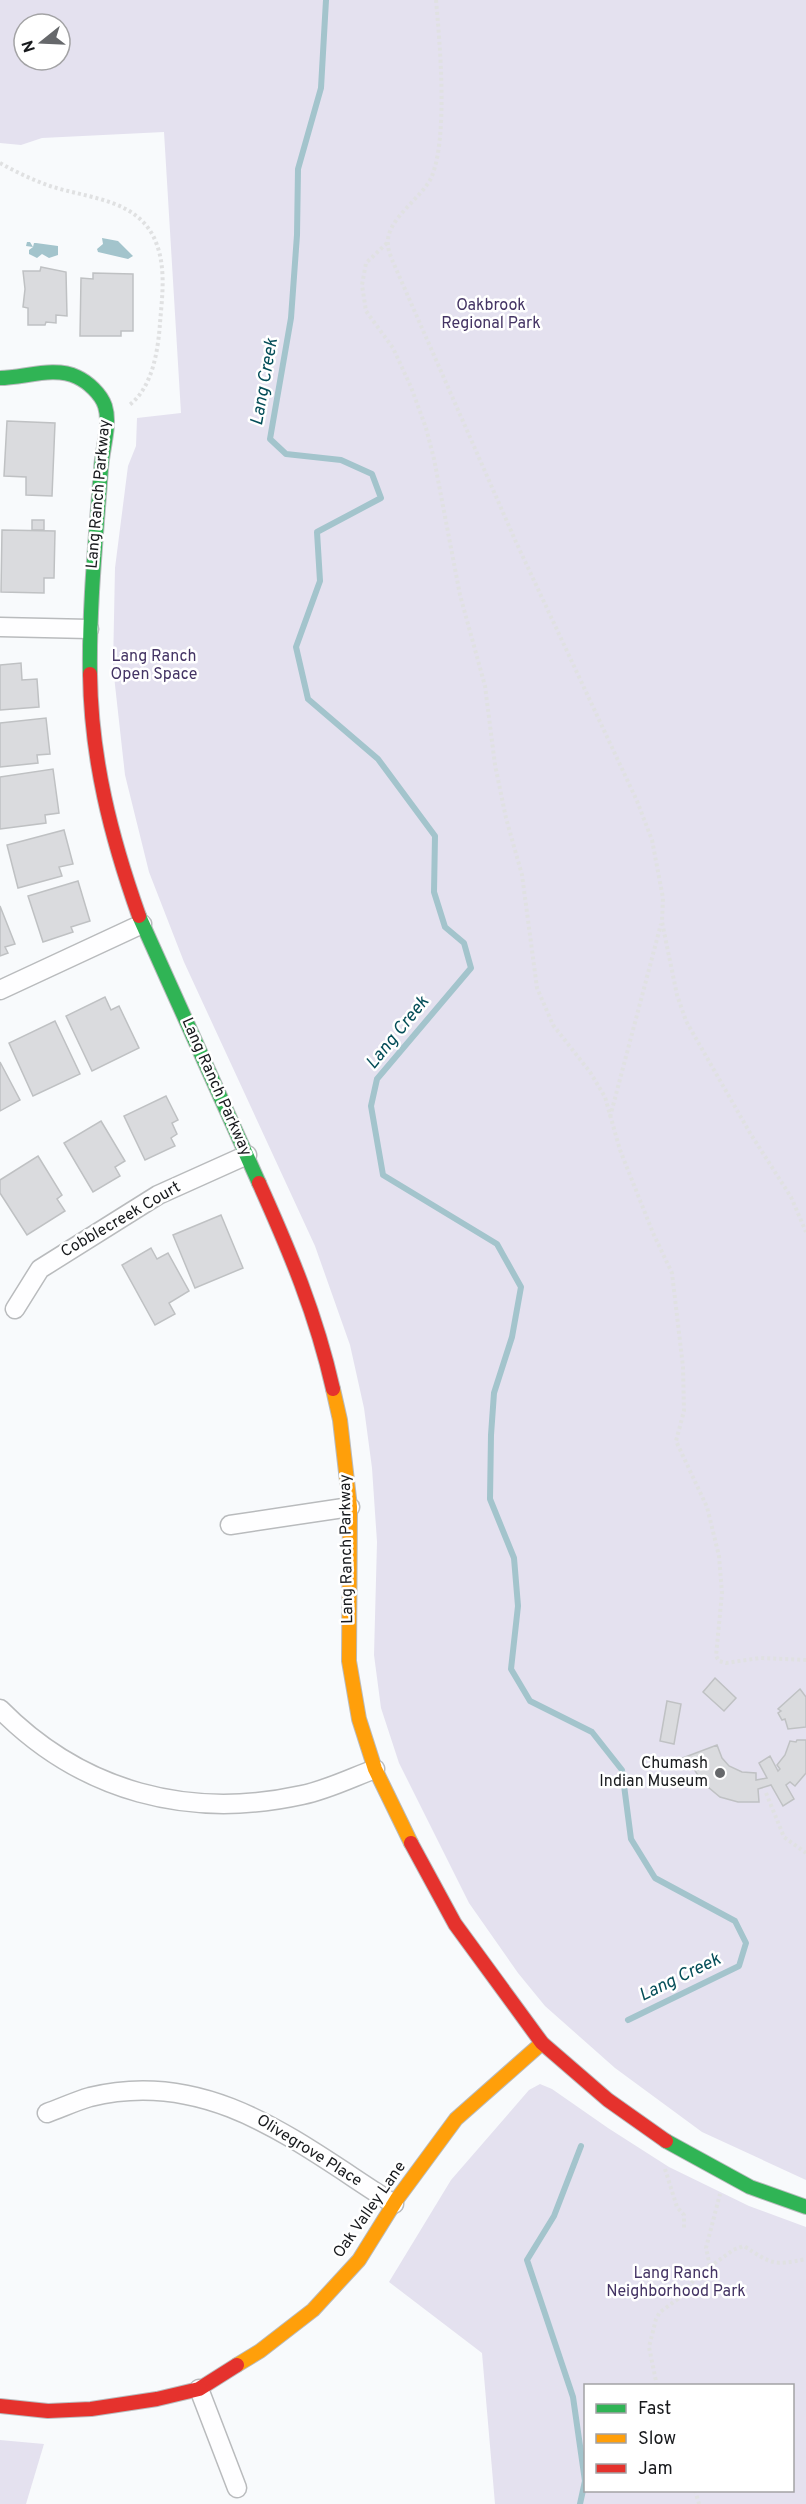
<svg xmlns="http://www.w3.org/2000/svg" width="806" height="2504" viewBox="0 0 806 2504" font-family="Overpass,sans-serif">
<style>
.green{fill:#e4e1ef;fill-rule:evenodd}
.water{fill:#a3c4cc}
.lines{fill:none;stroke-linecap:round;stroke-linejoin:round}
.stream{stroke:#a3c4cc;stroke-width:6}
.building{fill:#dadbde;stroke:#bfc1c3;stroke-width:1.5}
.street-casing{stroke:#b9bbbd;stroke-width:21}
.fast-casing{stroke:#b9bbbd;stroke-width:16}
.slow-casing{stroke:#b9bbbd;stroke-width:16}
.jam-casing{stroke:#b9bbbd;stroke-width:16}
.path{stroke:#e0e1e2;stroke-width:4;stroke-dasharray:3 3;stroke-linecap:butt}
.street{stroke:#fefeff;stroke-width:18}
.fast{stroke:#30b455;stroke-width:14}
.slow{stroke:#ff9f0a;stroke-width:14}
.jam{stroke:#e5322d;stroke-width:14}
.poi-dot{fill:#66686b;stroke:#fff;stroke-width:2}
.labels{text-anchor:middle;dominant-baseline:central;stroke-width:5;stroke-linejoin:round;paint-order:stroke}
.park-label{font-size:16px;fill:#443464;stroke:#fff}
.street-label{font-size:16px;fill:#181a1d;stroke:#fff}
.poi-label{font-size:16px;fill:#181a1d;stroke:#fff;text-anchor:end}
.water-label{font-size:18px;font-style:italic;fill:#044d58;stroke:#fff}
</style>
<rect width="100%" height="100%" fill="#f8fafc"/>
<!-- green -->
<g class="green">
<path d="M0,0h806v2180l-104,-48 -87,-64 -70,-62 -27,-33 -49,-70 -70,-140 -18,-55 -7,-53 3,-113 -5,-74 -8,-60 -14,-63 -35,-99 -131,-284 -35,-90 -24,-97 -12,-108 2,-99 13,-102 8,-20 1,-28 44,-5 -17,-281 -122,6 -21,7 -21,-2zM24,24h36v36h-36z"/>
<path d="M540,2084l12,5 56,39 61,39 80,39 57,21v277h-311l-13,-151 -93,-71 62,-102 78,-90zM586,2386h206v104h-206z"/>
<path d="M0,2440l44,4 -18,60h-26z"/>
</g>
<!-- water -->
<g class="water">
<path d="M102,238l16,3 15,15 -5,3 -30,-7 -1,-3 6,-5z"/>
<path d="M30,242l3,5 1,-4h2l22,3v9l-9,3 -7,-4 -5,4 -8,-4v-4l4,-3 -7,-1 1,-4z"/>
</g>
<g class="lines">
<!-- stream -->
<g class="stream">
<path d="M326,0l-5,88 -23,81 -1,66 -6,83 -21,121 16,15 55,6 31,14 9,24 -64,34 3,49 -24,66 12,52 70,60 57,77 -1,56 11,35 19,16 7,25 -94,111 -6,27 12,69 114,69 24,43 -9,50 -18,56 -3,42 -1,64 24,59 4,48 -7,63 19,32 62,31 30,38 9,69 24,39 80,43 11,22 -7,23 -111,54"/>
<path d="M580,2504l5,-23 -12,-84 -46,-137 27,-44 27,-70"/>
</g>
</g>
<!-- building -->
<g class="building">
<path d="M41,267l25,5 1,44 -11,-1v8l-10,-1 -1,3h-17v-17l-5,-1 2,-18 -2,-18h17z"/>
<path d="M93,273l40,1v57h-12v5h-41l1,-58 12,1z"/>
<path d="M7,421l48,2 -3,73 -26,-1v-18l-22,-1z"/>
<rect x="32" y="520" width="12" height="10"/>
<path d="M2,530l53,1 -1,47h-10v15l-43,-1z"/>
<path d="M21,663l1,17 15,-1 2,28 -39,3v-45z"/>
<path d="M46,718l4,36 -13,1 1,8 -38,4v-44z"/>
<path d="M53,769l6,44 -14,2 1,8 -46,6v-52z"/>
<path d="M64,830l9,34 -14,3 3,9 -44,12 -11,-43z"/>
<path d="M78,881l12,40 -19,6 2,5 -30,10 -15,-46z"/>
<path d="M0,906l15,38 -10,3 3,6 -8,3z"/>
<path d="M105,997l6,13 8,-4 20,42 -47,23 -26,-55z"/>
<path d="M55,1021l25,53 -47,22 -24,-53z"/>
<path d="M0,1062l20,38 -20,11z"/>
<path d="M166,1096l12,24 -6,3 5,11 -6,4 4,8 -30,14 -21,-44z"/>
<path d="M101,1121l24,40 -10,6 5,9 -27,16 -29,-49z"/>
<path d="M38,1156l24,39 -5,4 8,12 -38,24 -27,-42v-13z"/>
<path d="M221,1215l22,53 -48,20 -22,-53z"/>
<path d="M151,1248l6,11 11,-6 21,38 -20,12 6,11 -20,11 -33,-60z"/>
<path d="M715,1678l21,20 -12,13 -21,-19z"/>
<path d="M800,1689l6,8v30l-18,2 -3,-10 -3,1 -4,-7 3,-2 -3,-2z"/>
<path d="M667,1701l14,3 -7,40 -14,-3z"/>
<path d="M797,1740h9v33l-11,13 -5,-4 -4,3 8,14 -11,7 -12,-21 -13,4 1,13h-21l-18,-5 -18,-15 -11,-18 -8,2 -3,-7 37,-14 5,13 7,8 13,6 14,1v7l11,-2 -8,-15 11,-7 8,15 2,-2 -3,-4 8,-10 5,-14 6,1z"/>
</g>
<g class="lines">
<!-- street casing -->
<g class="street-casing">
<g id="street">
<path d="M0,627l89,2"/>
<path d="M0,990l142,-66"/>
<path d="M15,1309l25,-40 118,-74 89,-40"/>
<path d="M230,1525l120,-18"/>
<path d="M0,1709c82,83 189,111 302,86 25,-5 49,-17 73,-26"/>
<path d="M47,2113c14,-5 29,-12 43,-16 120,-30 209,47 304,107"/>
<path d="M199,2389l38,99"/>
</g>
</g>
<!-- fast casing -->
<g class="fast-casing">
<g id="fast">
<path d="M0,378c24,0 54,-12 77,-1 11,5 24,17 28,29 6,19 -3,43 -4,63 -5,68 -12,137 -11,205"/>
<path d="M139,916l120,267"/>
<path d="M666,2141l84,46 56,20"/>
</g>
</g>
<!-- slow casing -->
<g class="slow-casing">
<g id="slow">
<path d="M333,1389l7,31 10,87 -1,154 10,58 16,50 36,74"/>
<path d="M237,2365l23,-14 53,-41 46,-50 38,-61 59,-80 86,-76"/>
</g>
</g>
<!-- jam casing -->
<g class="jam-casing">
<g id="jam">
<path d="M90,674c1,85 21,163 49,242"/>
<path d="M259,1183c31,69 57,131 74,206"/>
<path d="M411,1843l44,81 87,119 66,57 58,41"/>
<path d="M0,2406l48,5 43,-2 66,-10 42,-10 38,-24"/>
</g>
</g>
<!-- path -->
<g class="path">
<path d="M436,0c4,45 12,135 -4,176 -9,22 -47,43 -44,69 0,5 3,12 5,17l123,280 121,259 15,39 11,58 -1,24 15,73 9,26 64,112 41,64 15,35"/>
<path d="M0,163c16,9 33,17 50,23 40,13 91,13 107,59 9,25 5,53 3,78 -2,29 -8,66 -32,83"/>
<path d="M387,243l-21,20 -4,22 4,26 27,37 18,39 15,41 8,31 26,136 25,91 10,79 11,53 16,57 15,113 16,37 37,47 15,25 15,53 33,83 19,40 11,94 1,44 -8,30 31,66 12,49 3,37 -6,63 3,5 7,2 34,-5 46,2"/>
<path d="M610,1117l51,-193"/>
<path d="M766,1793l18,44 22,16"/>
<path d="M665,2169l12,38 7,8v15"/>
<path d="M710,2266l-4,-18 14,-54"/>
<path d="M657,2386l-8,-39 7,-28 4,-7 18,-13 19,-23 36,-26 11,-4c27,18 30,20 62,13"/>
<path d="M695,2490l4,14"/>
</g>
<!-- street -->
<use href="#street" class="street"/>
<!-- fast -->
<use href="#fast" class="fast"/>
<!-- slow -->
<use href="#slow" class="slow"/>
<!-- jam -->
<use href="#jam" class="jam"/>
</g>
<!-- markers -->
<circle class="poi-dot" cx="720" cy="1773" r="6"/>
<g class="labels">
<!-- park labels -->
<g class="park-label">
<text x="491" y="306">Oakbrook<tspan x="491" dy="18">Regional Park</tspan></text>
<text x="154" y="657">Lang Ranch<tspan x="154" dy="18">Open Space</tspan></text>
<text x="676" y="2274">Lang Ranch<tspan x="676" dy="18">Neighborhood Park</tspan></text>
</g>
<!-- street labels -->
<g class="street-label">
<text transform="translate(99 494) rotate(-85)">Lang Ranch Parkway</text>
<text transform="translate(216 1087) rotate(66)">Lang Ranch Parkway</text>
<text transform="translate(121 1220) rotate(-30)">Cobblecreek Court</text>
<text transform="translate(347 1549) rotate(-91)">Lang Ranch Parkway</text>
<text transform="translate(309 2151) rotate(32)">Olivegrove Place</text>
<text transform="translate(370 2210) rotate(-55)">Oak Valley Lane</text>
</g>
<!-- poi labels -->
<g class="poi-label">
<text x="708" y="1764">Chumash<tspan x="708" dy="18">Indian Museum</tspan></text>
</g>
<!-- water labels -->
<g class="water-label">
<text transform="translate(265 382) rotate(-80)">Lang Creek</text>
<text transform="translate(398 1033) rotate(-51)">Lang Creek</text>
<text transform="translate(680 1978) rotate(-26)">Lang Creek</text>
</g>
</g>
<!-- legend -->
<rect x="584" y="2384" width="210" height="108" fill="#ffffff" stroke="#a3a3a5" stroke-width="1.5"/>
<rect x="596" y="2404" width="30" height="9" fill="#30b455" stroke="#a3a3a5" stroke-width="1.5"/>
<text x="638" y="2414" font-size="18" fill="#181a1d">Fast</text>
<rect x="596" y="2434" width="30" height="9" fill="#ff9f0a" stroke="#a3a3a5" stroke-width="1.5"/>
<text x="638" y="2444" font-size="18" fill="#181a1d">Slow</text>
<rect x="596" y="2464" width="30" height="9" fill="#e5322d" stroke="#a3a3a5" stroke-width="1.5"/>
<text x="638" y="2474" font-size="18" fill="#181a1d">Jam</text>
<!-- north arrow -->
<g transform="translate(42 42) rotate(252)"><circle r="28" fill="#ffffff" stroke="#a3a3a5" stroke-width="1.5"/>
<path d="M0-4.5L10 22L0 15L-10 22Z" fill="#66686b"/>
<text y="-9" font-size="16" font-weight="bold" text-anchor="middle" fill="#181a1d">N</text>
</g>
</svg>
